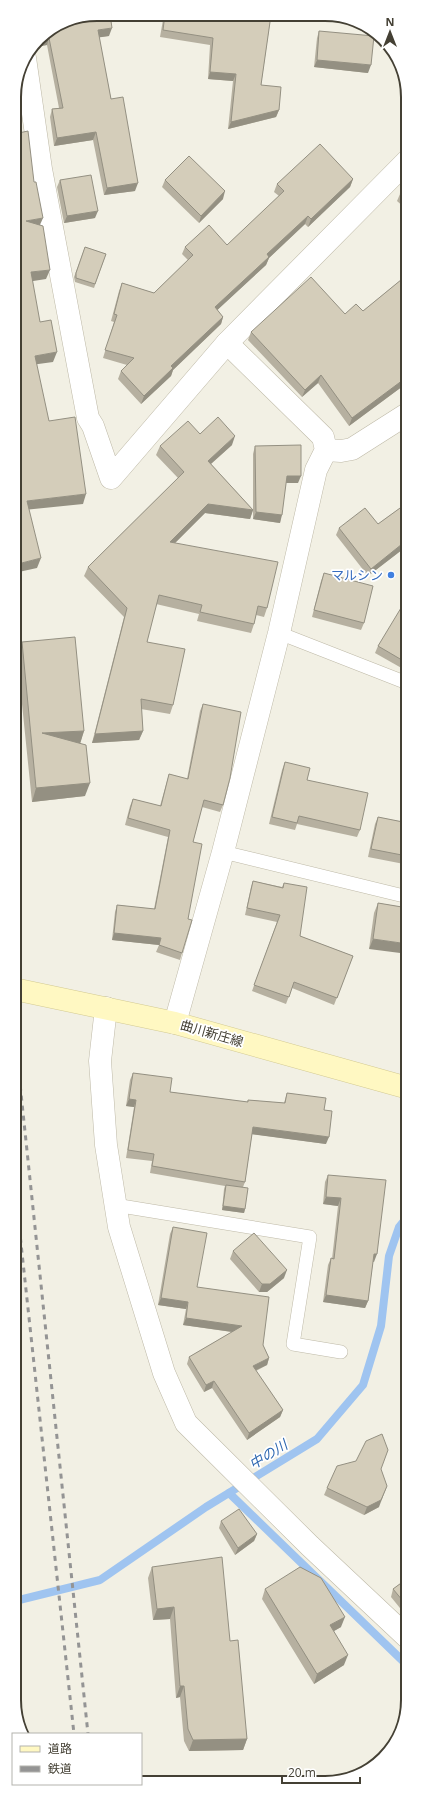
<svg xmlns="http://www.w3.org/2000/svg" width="422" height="1797" viewBox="0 0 422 1797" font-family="'Open Sans','Noto Sans JP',sans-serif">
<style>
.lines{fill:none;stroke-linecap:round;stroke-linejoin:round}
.stream{stroke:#9fc4f0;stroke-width:8}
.lane-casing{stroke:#beb9a7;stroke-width:14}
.street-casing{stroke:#beb9a7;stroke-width:23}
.secondary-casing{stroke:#d3ca93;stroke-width:23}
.lane{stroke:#fff;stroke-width:13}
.street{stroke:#fff;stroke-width:22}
.secondary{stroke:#fff8c2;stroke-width:22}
.rail{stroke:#949494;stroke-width:3;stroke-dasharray:5 5;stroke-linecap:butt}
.wall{fill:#b6b0a0}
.shaded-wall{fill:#949082}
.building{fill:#d4cdba;stroke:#949082}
.shop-dot{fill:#3f7fe0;stroke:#fff;stroke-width:1.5}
.labels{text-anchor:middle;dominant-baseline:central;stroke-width:3.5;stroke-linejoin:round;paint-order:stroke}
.shop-label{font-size:13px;fill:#366cbe;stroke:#fff;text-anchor:end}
.street-label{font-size:13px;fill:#444034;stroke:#fff}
.water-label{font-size:14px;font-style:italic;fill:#2d67b0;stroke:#fff}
.rim{fill:none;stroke:#444034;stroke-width:2}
</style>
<rect width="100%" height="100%" fill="#f2f0e4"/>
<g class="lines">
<!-- stream -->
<g class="stream">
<path d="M229,1493l178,172 1,9"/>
<path d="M15,1601l85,-21 106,-73 111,-68 46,-54 18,-59 8,-70 10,-29 9,-11"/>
</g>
<!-- lane casing -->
<g class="lane-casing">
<g id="lane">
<path d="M279,633l128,50"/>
<path d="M223,852l185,45"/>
<path d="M115,1205l195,32 -17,107 48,8"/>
</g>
</g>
<!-- street casing -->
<g class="street-casing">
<g id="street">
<path d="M25,58l16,111 47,249 5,8 18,52 116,-135 180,-182"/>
<path d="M326,450l15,1 11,-2 55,-35"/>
<path d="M106,1008l-6,53 6,84 13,82 45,146 22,50 124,123 98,92"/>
<path d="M175,1023l48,-171 56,-219 37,-163 10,-20 -3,-13 -96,-94"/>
</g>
</g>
<!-- secondary casing -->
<g class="secondary-casing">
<path id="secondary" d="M14,989l161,34 233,65"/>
</g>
<!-- lane -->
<use href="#lane" class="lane"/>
<!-- street -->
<use href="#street" class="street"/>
<!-- secondary -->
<use href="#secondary" class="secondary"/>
<!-- rail -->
<g class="rail">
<path d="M15,1036l73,698"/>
<path d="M15,1188l59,546"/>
</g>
</g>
<!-- wall -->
<g class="wall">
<path d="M164,14l107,1 -10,70 18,25 -3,7 -48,12 5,-48 -25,-2 2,-34 -50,-8z"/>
<path d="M65,20l44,16 -10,1 12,62 24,92 -31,4 -11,-55 -39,6 -4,-29 2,-8 7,-1 -12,-63 -6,1 -1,-9z"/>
<path d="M319,31l49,42 -54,-6 3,-29z"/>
<path d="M353,179l-3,8 -42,40 -3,-3 -36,34 -3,7 -49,45 6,7 -2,7 -48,46 -2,6 -30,28 -23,-25 3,-8 6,-6 -24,-7 11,-36 -3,-1 8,-30 3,-8 32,10 34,-33 -6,-6 3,-7 42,-2 52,-49 -5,-4 3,-8z"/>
<path d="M60,180l35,38 -31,5 -7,-36z"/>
<path d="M165,180l58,19 -24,24 -37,-36z"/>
<path d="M407,186v24l-10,-9 3,-7z"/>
<path d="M85,247l21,7 -12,34 -19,-6 -1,-5z"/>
<path d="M407,275v108l-58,43 -31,-43 -16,14 -54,-57 3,-8 94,-18 18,-3z"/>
<path d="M200,434l32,11 -21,19 42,46 -3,9 -45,-6 -30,30 92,65 -3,9 -8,-2 -2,9 -3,9 -54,-12 2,-7 -43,-10 -9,38 26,63 -3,9 -29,-5 2,22 -4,9 -47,3 32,-126 -40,-41 4,-9 90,-89 -22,-23 4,-9z"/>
<path d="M255,446l43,37h-12l-6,40 -27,-4v-65z"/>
<path d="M407,468v8l-1,-3z"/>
<path d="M407,503v44v-1l-39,30 -32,-41 3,-7 39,-4z"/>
<path d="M324,573l40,50 -3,7 -49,-13 9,-36z"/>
<path d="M407,605v61l-2,4 -30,-17 3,-7z"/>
<path d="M22,642l62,89 -4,12 5,53 -53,6 -15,-147z"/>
<path d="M203,704l20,101 -3,7 -18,-5 -9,35 -5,77 -6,34 -2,7 -24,-8 3,-7 -47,-5 3,-28 2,-7 37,4 14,-72 -43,-12 5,-19 3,-7 27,7 7,-25 2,-7 18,5 13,-68z"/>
<path d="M285,762l22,18 53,50 -3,7 -60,-13 -2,6 -26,-6 13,-54z"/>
<path d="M378,817l30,6v37l-2,-1 -2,5 -36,-7 7,-33z"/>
<path d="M253,881l29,6 2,-4 16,53 53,20 -19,49 -42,-17 -6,16 -34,-13 25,-69 -32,-7 6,-28z"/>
<path d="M378,903l30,5 -39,41 5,-36z"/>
<path d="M133,1073l37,19 77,10 1,-2 36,3 3,-10 37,17 2,34 -74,-10 -7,48 -2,5 2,22 -1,4 -22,-3 2,-21 1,-3 -75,-13 2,-12 -26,-3 8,-51 -8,-1 4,-26z"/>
<path d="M328,1175l46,87 -1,-1 -5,40 -3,7 -42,-6 5,-37 3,-7 1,1 6,-53 -15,-2 2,-22z"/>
<path d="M173,1227l24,60 66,58 6,13 -2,7 -11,6 27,39 -3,7 -33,23 -35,-52 -8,4 -17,-28 2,-7 43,-25 -49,-7 3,-16 -28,-4 12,-71z"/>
<path d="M233,1251l51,27 -17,14h-8l-29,-33z"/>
<path d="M327,1488l52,19 -15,8 -40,-20z"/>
<path d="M221,1521l36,13 -3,7 -19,14 -16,-27z"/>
<path d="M152,1567l78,74 17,98 -4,11 -54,1 -5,-10 -4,-44 -4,1 -6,-79 -17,1 -5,-42z"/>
<path d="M408,1578v40l-17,-21 2,-8z"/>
<path d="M265,1589l76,38 -7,4 10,34 -30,19 -52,-85z"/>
</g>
<!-- shaded-wall -->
<g class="shaded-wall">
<path d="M112,28l-3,8 -14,2 3,-8z"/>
<path d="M49,38l-2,7 -6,1 3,-7z"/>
<path d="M317,60l54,5 -3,8 -54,-6z"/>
<path d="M210,72l26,2 -3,7 -25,-2z"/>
<path d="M279,110l-3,7 -48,12 3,-7z"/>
<path d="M96,132l-3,8 -39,6 3,-8z"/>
<path d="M353,179l-3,8 -42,40 3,-8z"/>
<path d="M138,183l-3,8 -31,4 3,-7z"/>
<path d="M225,191l-2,8 -24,24 2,-7z"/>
<path d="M98,211l-3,7 -31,5 3,-7z"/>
<path d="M308,216l-3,8 -36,34 -3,7 -54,50 3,-8 52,-53z"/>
<path d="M43,218l-4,9 -13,-6z"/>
<path d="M50,270l-4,9 -19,3 4,-10z"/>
<path d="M223,317l-2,7 -48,46 -2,6 -30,28 3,-8 27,-30z"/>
<path d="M57,352l-4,10 -22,3 4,-9z"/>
<path d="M321,375l-3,8 -16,14 3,-7z"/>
<path d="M407,377v6l-58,43 3,-8z"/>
<path d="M235,436l-3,9 -28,25 4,-9z"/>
<path d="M287,476h14l-3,7h-13z"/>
<path d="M86,494l-3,10 -59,6 3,-9z"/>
<path d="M208,504l45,6 -3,9 -45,-6 -38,38 3,-9z"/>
<path d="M256,512l26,3 -2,8 -27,-4z"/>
<path d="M407,540v6l-39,30 3,-7z"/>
<path d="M41,558l-4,10 -23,5v-8z"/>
<path d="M84,731l-4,13 -38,-11z"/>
<path d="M143,731l-4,9 -47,3 3,-9z"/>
<path d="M90,783l-5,13 -53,6 4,-14z"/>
<path d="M114,933l47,5 -2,7 -47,-5z"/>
<path d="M373,939l35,5v10l-39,-5z"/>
<path d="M129,1099l7,1 -2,7 -8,-1z"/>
<path d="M253,1127l76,10 -3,7 -76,-10z"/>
<path d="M326,1197l15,1 -3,8 -15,-2z"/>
<path d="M223,1206l22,3 -1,4 -22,-3z"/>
<path d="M374,1254h3l-3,8 -3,-1z"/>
<path d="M287,1270l-3,8 -17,14h-8l3,-8z"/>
<path d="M326,1295l42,6 -3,7 -42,-6z"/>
<path d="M161,1298l27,4 -2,7 -28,-4z"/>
<path d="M186,1318l56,8 -2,7 -57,-8z"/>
<path d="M269,1358l-2,7 -17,8 3,-7z"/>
<path d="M214,1381l-2,7 -8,4 2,-7z"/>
<path d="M283,1410l-3,7 -33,23 2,-7z"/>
<path d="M387,1486l-8,21 -15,8 3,-8z"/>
<path d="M257,1534l-3,7 -19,14 3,-7z"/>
<path d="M174,1607l-4,12 -17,1 4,-11z"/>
<path d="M345,1617l-4,10 -14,8 3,-10z"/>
<path d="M348,1655l-4,10 -30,19 3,-10z"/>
<path d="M180,1686h4l-4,11 -4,1z"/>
<path d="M247,1739l-4,11 -54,1 4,-11z"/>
</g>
<!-- building -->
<g class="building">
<path d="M97,14h13l2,14 -14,2 13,69 12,-2 15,86 -31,5 -11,-56 -39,6 -5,-29 11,-1 -14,-70 -5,1 -1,-4 22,-15z"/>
<path d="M165,14l106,1 -10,70 20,2 -2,23 -48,12 5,-48 -26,-2 3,-34 -50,-8z"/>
<path d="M319,31l55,5 -3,29 -54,-5z"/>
<path d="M28,131l6,51h2l7,36 -17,3 17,5 7,44 -19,2 9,50 11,-2 6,32 -22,4 14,65 26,-4 11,77 -59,7 14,57 -27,7v-431z"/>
<path d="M320,144l33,35 -42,40 -3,-3 -41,38 2,3 -54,50 8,10 -52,49 2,2 -29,28 -23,-25 13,-13 -29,-8 12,-35 -3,-1 8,-31 32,10 39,-38 -8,-8 24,-22 18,20 57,-54 -7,-7z"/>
<path d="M189,156l36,35 -24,25 -36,-36z"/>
<path d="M91,175l7,36 -31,5 -7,-36z"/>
<path d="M407,186v14l-7,-6z"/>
<path d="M85,247l21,7 -11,30 -19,-6v-5z"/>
<path d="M407,275v102l-55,41 -31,-43 -16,15 -54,-58 60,-55 34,37 11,-10 7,7z"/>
<path d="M218,417l17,19 -27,25 45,49 -45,-6 -38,38 108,20 -11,46 -9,-2 -4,18 -54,-12 2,-7 -43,-10 -12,47 38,7 -12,56 -32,-6 2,32 -48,3 32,-126 -39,-41 96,-95 -24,-26 28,-25 12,13z"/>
<path d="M301,445v31h-14l-5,39 -26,-3 -1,-66z"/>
<path d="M407,503v37l-36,29 -32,-41 26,-20 13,16z"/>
<path d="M324,573l49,13 -9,37 -50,-13z"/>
<path d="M404,603l3,2v58l-29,-17z"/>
<path d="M75,637l9,94 -42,2 44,12 4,38 -54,5 -14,-146z"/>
<path d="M203,704l38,8 -11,66 -7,27 -19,-5 -11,42 9,2 -14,75 4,1 -10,33 -23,-8 2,-7 -47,-5 3,-28 38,4 15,-79 -42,-12 5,-19 28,7 8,-32 19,5z"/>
<path d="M285,762l25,6 -3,12 61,13 -8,37 -61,-14 -2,7 -25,-6z"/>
<path d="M378,817l30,6v29l-1,4 -36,-7z"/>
<path d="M253,881l30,7 1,-5 23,4 -7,49 53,20 -16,42 -43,-16 -5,15 -35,-12 26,-70 -33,-7z"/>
<path d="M378,903l30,5v36l-35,-5z"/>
<path d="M133,1073l39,5 -2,14 78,10v-2l37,3 2,-10 39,5 -2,12 8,1 -3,26 -76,-10 -8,55 -93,-16 2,-12 -26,-4 8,-50 -7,-1z"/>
<path d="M328,1175l58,5 -9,74h-3l-6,47 -42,-6 5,-37 3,1 7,-61 -15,-1z"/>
<path d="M226,1185l22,3 -3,21 -22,-3z"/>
<path d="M173,1227l34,6 -10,54 72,10 -6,48 6,13 -16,8 30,44 -34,23 -35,-52 -8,4 -17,-28 53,-31 -56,-8 2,-16 -27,-4z"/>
<path d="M254,1233l33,37 -17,14h-8l-29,-33z"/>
<path d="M382,1434l6,16 -7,19 6,17 -6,14 -14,7 -40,-19 10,-22 19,-5 10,-20z"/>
<path d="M239,1509l18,25 -19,14 -17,-27z"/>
<path d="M222,1557l8,84 8,-1 9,99 -54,1 -5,-11 -4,-43h-4l-6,-79 -17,2 -5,-42z"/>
<path d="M300,1567l21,11 24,39 -15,8 18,30 -31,19 -52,-85z"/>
<path d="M408,1578v29l-15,-18z"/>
</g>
<!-- markers -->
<circle class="shop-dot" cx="391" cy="575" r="4"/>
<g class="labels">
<!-- shop labels -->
<g class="shop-label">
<text x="383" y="575">マルシン</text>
</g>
<!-- street labels -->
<g class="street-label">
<text transform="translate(212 1033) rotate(16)">曲川新庄線</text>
</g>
<!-- water labels -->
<g class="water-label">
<text transform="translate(268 1454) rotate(-32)">中の川</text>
</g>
</g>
<!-- crop -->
<path d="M0 0H422V1797H0ZM97 21H325A76 76 0 0 1 401 97V1700A76 76 0 0 1 325 1776H97A76 76 0 0 1 21 1700V97A76 76 0 0 1 97 21Z" fill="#fff" fill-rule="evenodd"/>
<path class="rim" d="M97 21H325A76 76 0 0 1 401 97V1700A76 76 0 0 1 325 1776H97A76 76 0 0 1 21 1700V97A76 76 0 0 1 97 21Z"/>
<!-- legend -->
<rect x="12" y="1733" width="130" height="52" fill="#ffffff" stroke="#b4b3ae"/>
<rect x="20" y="1746" width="20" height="6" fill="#fff8c2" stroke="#b4b3ae"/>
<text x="48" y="1753" font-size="12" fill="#444034">道路</text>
<rect x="20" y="1766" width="20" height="6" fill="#949494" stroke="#b4b3ae"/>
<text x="48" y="1773" font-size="12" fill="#444034">鉄道</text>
<!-- north arrow -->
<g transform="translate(390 32)" stroke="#ffffff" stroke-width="3" paint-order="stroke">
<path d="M0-3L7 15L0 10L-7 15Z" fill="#444034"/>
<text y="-6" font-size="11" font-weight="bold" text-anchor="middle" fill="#444034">N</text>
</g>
<!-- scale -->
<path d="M282 1777v6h78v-6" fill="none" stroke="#444034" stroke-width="2"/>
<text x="288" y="1777" font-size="12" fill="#444034" stroke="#ffffff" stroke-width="3" paint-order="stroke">20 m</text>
</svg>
